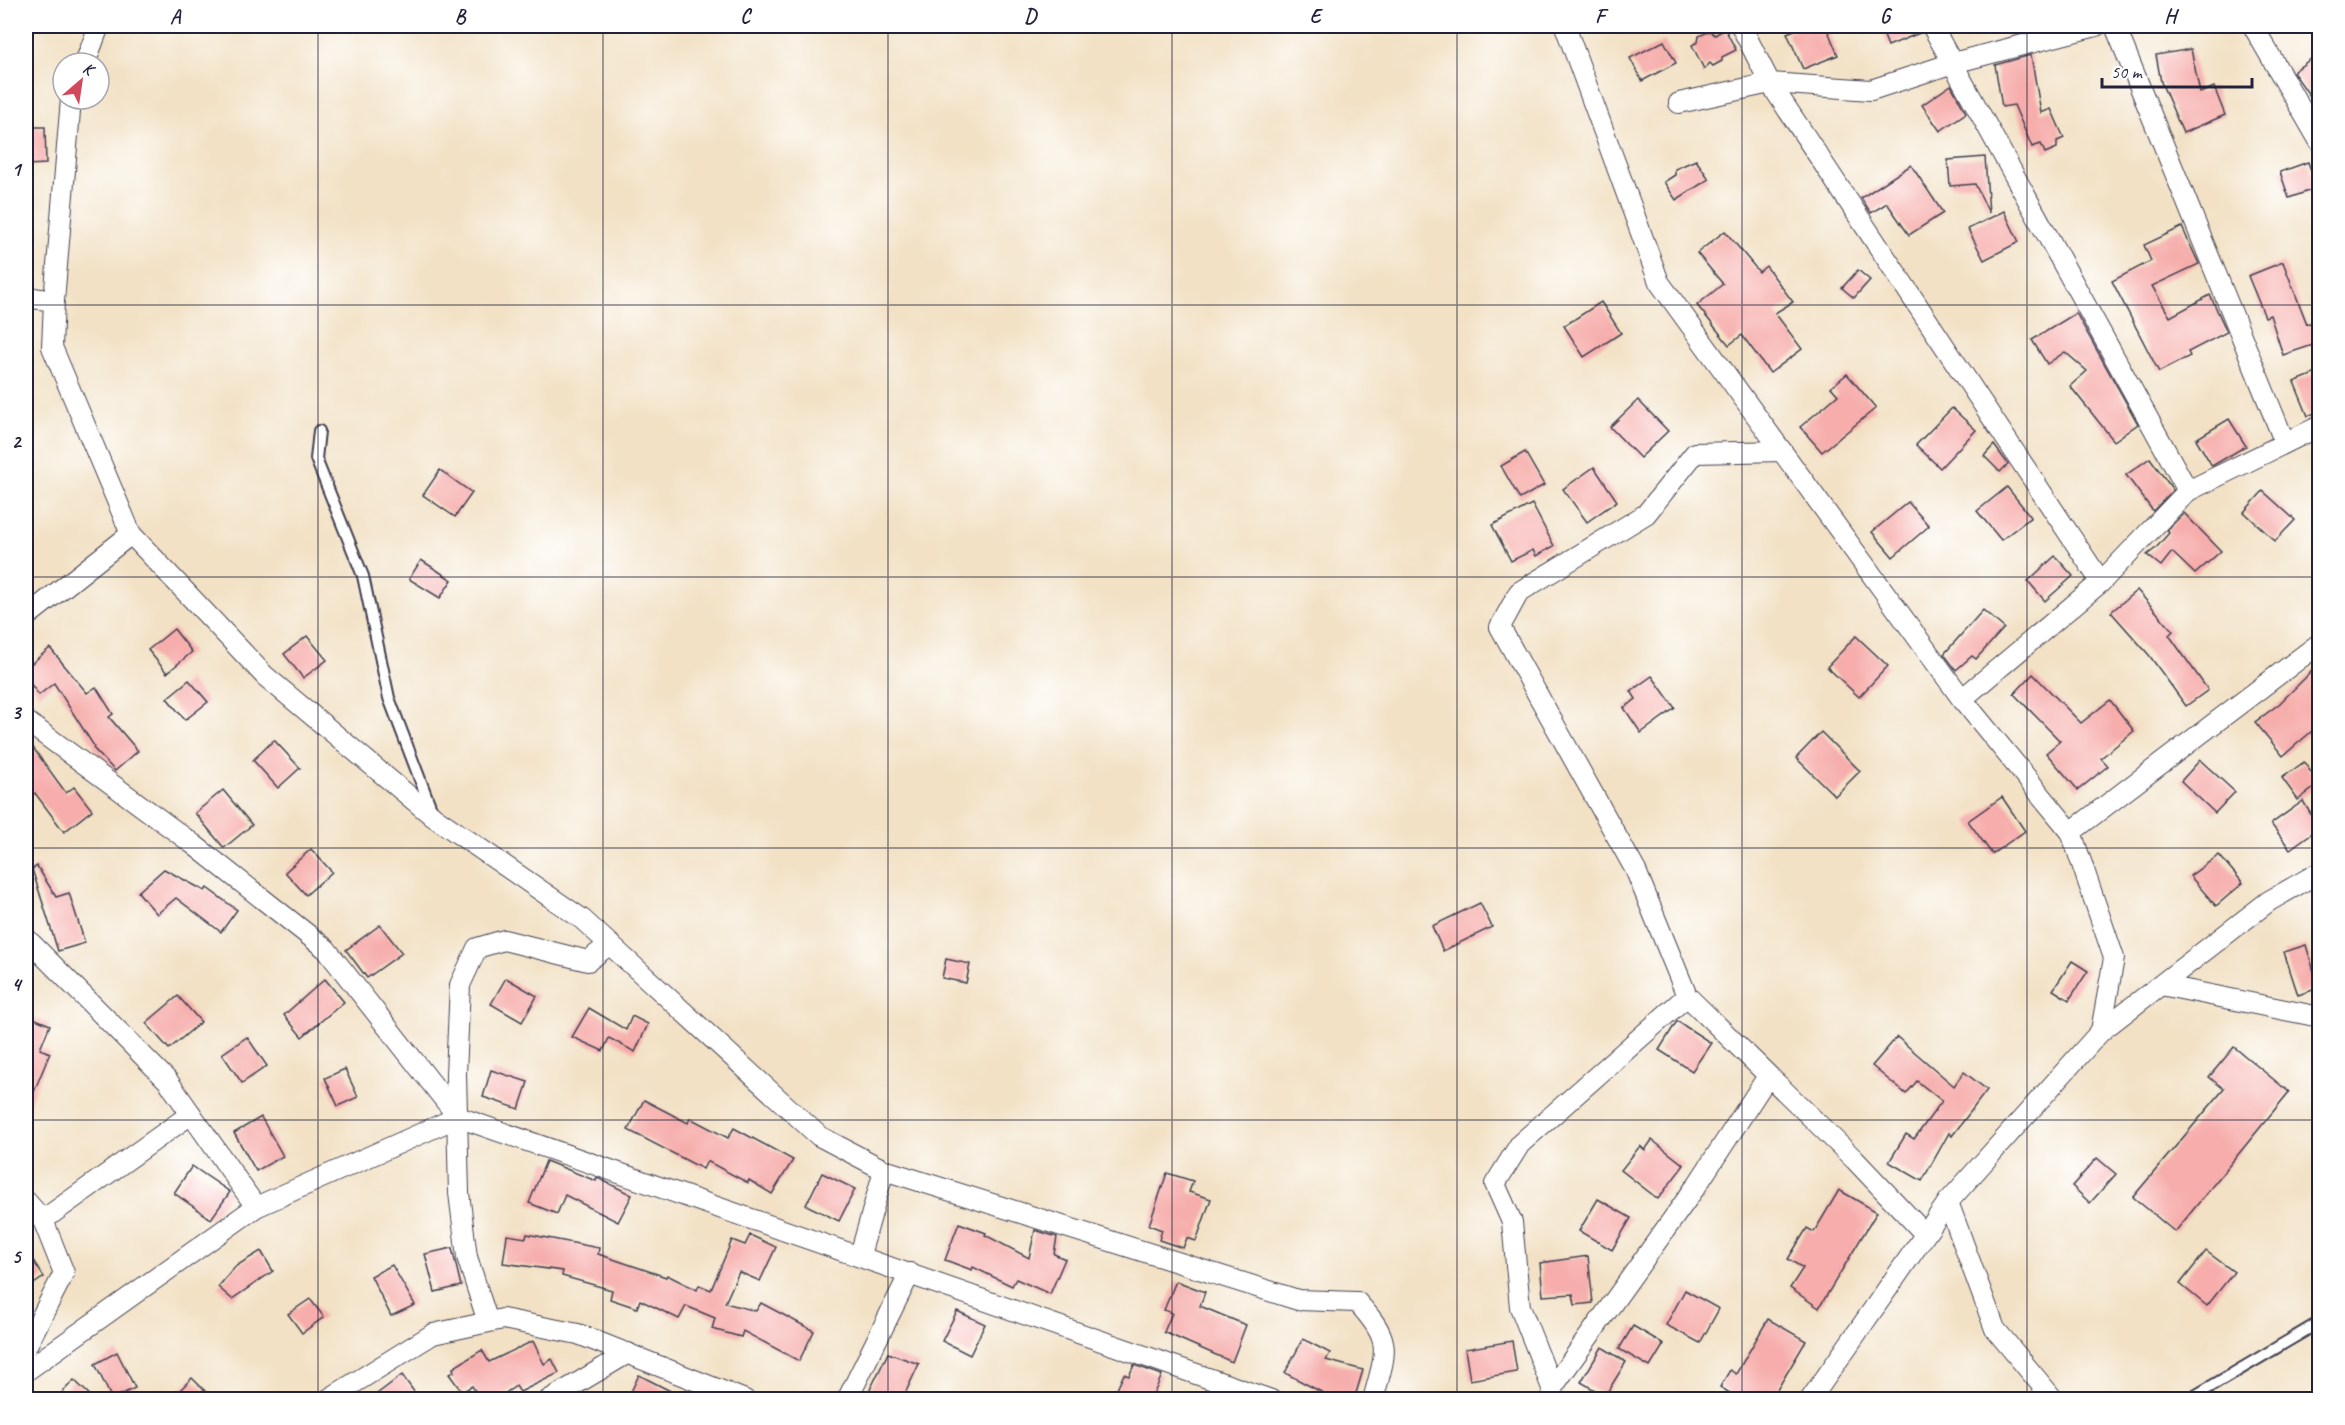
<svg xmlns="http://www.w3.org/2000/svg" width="2345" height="1425" viewBox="0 0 2345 1425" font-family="Caveat,sans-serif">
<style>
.building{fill:#f6adab}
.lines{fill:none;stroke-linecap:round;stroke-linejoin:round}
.service-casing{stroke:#413f50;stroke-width:14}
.minor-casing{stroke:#413f50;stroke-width:22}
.service{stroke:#fff;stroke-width:10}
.minor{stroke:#fff;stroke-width:20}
.grid{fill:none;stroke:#22223b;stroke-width:1.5;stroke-opacity:0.55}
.neatline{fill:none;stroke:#22223b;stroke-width:2}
.grid-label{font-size:20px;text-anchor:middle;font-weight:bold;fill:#22223b}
</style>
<rect width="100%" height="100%" fill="#fff"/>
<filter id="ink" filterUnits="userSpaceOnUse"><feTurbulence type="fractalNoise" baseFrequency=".0167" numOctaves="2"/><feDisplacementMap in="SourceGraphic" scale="12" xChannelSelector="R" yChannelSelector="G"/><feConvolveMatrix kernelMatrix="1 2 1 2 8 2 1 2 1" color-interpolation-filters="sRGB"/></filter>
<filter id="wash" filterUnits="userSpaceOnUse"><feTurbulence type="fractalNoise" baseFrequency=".008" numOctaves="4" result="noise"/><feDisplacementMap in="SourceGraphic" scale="24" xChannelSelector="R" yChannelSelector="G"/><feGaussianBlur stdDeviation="1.35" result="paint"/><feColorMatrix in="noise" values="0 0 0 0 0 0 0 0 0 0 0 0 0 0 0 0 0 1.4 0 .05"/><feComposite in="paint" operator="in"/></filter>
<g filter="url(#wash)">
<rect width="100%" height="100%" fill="#f2e1c5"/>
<g id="blocks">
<!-- building -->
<g class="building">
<path d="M1805,26h21l12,29 -35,14 -16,-36z"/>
<path d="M1880,26h40l2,6 -34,14z"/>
<path d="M1725,29l11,21 -14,7v4l-9,5 -3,-3 -6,6 -12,-24 6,-3 1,-6 11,-5 5,4z"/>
<path d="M1664,41l12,22 -34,18 -12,-23z"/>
<path d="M2191,49l9,44 14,-6 11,28 -42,18 -22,-51 -5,-27z"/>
<path d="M2319,53v56l-26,-37z"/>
<path d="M2031,55l10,58 10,-4 13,29 -7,3v7l-12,5 -4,-9 -9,3 -18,-42 -12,2 -7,-42z"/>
<path d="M1951,85l15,28 -26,18 -18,-26z"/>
<path d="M26,127h19l1,37 -20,1z"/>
<path d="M1985,157l4,56 -14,-29 -25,2 -2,-26z"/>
<path d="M1696,160l13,19 -33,21 -12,-18 11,-7v-6z"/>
<path d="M2308,162l9,26 -28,10 -9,-26z"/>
<path d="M1911,165l32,48 -34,22 -22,-32 -16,10 -10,-15z"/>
<path d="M2004,211l15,31 -35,18 -16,-31z"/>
<path d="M2182,227l17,37 -47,22 18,31 40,-22 17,37 -39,20 2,4 -31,16 -47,-91 39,-20 -7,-16z"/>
<path d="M1725,231l34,41 7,-6 27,36 -18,11 27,36 -32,24 -28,-38 -13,10 -32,-40 26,-21 -26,-31z"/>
<path d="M2283,262l24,62 12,-4v23l-36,12 -13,-40 -5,2 -17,-41z"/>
<path d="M1858,270l12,10 -16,18 -12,-10z"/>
<path d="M1601,302l20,31 -37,24 -20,-31z"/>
<path d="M2076,313l62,111 -24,17 -44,-55 17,-15 -22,-19 -18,12 -15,-24z"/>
<path d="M2319,372v39l-11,5 -14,-34z"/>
<path d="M1847,374l29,34 -54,44 -22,-25 38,-32 -7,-8z"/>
<path d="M1638,400l30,31 -28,27 -30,-31z"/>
<path d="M1952,408l24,22 -36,38 -24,-23z"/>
<path d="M2229,419l17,27 -34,20 -16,-27z"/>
<path d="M1994,445l14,19 -8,8 -16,-16z"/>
<path d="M1525,452l19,33 -24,14 -19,-33z"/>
<path d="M2150,458l23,32 -20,21 -27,-36z"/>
<path d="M1594,467l23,34 -30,21 -24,-33z"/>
<path d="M440,470l32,23 -17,24 -32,-22z"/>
<path d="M2007,487l24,30 -30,23 -24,-29z"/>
<path d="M2263,491l32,29 -20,21 -31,-29z"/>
<path d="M1908,502l21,24 -36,31 -21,-25z"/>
<path d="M1532,504l22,42 -18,10 -3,-6 -22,11 -19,-36z"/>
<path d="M2184,513l37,38 -26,23 -23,-22 -11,14 -14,-11 9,-7 13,-15 -2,-3z"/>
<path d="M2055,556l18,20 -28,25 -17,-20z"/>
<path d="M421,560l31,20 -12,18 -31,-19z"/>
<path d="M2137,590l36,41 -4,4 39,55 -22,16 -37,-51 -38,-43z"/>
<path d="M1983,610l21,18 -28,31 -4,-3 -16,14 -12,-16z"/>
<path d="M174,629l18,23 -25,21 -19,-23z"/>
<path d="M307,636l20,24 -24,18 -19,-24z"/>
<path d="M1856,636l32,30 -29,31 -32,-30z"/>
<path d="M50,648l37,45 9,-6 17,27 -4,3 29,34 -23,20 -22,-23 1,-2 -40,-63 -15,12 -13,-17v-10z"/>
<path d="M2319,664v61l-36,31 -28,-34 24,-18z"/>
<path d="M2033,674l48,49 29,-23 24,31 -33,27 7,8 -30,24 -32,-37 14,-12 -46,-47z"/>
<path d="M1652,676l23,32 -34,25 -17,-25 12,-9 -5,-8z"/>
<path d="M189,680l19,22 -23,18 -18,-22z"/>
<path d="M1821,732l39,39 -25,25 -39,-38z"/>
<path d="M26,738l40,55 8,-6 18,23 -28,22 -29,-39 -9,7z"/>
<path d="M274,740l26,28 -22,20 -25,-28z"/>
<path d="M2200,760l35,32 -20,21 -34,-32z"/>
<path d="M2304,762l15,22 -21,16 -16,-22z"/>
<path d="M223,790l29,35 -28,23 -29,-35z"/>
<path d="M2002,797l23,34 -33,23 -24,-33z"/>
<path d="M2303,801l16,27 -29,21 -19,-25z"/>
<path d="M311,849l21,23 -26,23 -21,-23z"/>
<path d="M2219,855l24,28 -27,23 -26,-30z"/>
<path d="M37,866l19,31 13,-4 16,50 -27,8 -26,-82z"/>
<path d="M164,869l41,22 2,-3 30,22 -16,22 -45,-34 -19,16 -19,-22z"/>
<path d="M1480,903l12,24 -49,24 -11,-25z"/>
<path d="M380,925l22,28 -35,25 -21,-28z"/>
<path d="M2306,945l13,43 -21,7 -14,-43z"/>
<path d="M946,959l24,5 -4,19 -24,-5z"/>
<path d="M2072,961l16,10 -19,29 -16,-10z"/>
<path d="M506,978l31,18 -15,26 -31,-18z"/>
<path d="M325,979l19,23 -42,35 -18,-22z"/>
<path d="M178,996l23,26 -32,27 -23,-26z"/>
<path d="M589,1008l37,22 6,-14 16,8 -13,28 -26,-14 -6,13 -31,-14z"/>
<path d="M26,1015l24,10 -10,24 10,4 -24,58z"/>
<path d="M1677,1021l34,22 -19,28 -33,-21z"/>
<path d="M247,1037l20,29 -25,17 -20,-29z"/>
<path d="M1897,1037l57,49 10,-14 23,18 -35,46 -3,-3 -27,48 -33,-19 17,-28 8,5 28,-38 -25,-20 -11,13 -34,-28z"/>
<path d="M2234,1047l55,45 -114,140 -42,-35 91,-108 -15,-12z"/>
<path d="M345,1069l13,28 -20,9 -13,-28z"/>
<path d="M491,1070l37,12 -9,27 -36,-12z"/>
<path d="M644,1100l44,23 2,-5 38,20 6,-10 59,32 -21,34 -23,-14 -1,3 -41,-22 -4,8 -75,-39z"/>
<path d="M261,1117l22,39 -27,15 -22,-38z"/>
<path d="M1652,1140l32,25 -26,34 -37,-29 19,-24 5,4z"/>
<path d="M2097,1158l19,16 -26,29 -18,-17z"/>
<path d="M546,1161l50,20 1,-3 5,2 30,15 -14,27 -53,-27 -8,19 -28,-11z"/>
<path d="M192,1166l38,26 -19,27 -37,-26z"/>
<path d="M822,1173l33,16 -16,32 -33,-16z"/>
<path d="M1167,1173l26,8 -4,11 22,7 -15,42 -9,-3 -4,10 -24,-8 3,-10 -13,-5z"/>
<path d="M1839,1190l38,22 -58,96 -29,-20 13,-20 -15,-9 19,-31 7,4z"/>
<path d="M1598,1199l33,19 -19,32 -33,-19z"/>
<path d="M959,1223l27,10 -1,2 44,23 6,-28 22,7 -3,17 11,5 -15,35 -34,-15 -4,7 -39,-19 -1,3 -27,-10z"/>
<path d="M527,1234l72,14 -1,6 68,23 1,-2 30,15 2,-5 12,5 21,-50 13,5 5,-10 26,12 -16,34 -21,-9 -14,31 31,8 5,-8 53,28 -15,30 -56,-30 -2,6 -29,-8 3,-11 -29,-12 -7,13 -39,-19 -3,8 -27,-9 2,-9 -50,-14 1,-5 -60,-8 4,-28 19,3z"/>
<path d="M452,1248l9,38 -26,6 -10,-38z"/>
<path d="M26,1250l18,27 -18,12z"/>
<path d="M261,1251l12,20 -41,28 -14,-12 18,-21z"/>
<path d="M2206,1251l28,21 -27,34 -27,-22z"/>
<path d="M1588,1256l5,47 -18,2 -2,-11 -30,2 -3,-33z"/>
<path d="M392,1265l23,40 -24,11 -20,-40z"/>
<path d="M1176,1281l29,11 -5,14 46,19 -14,37 -68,-30 8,-19 -8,-3z"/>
<path d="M1685,1290l34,19 -19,34 -34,-18z"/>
<path d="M310,1299l14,18 -22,16 -14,-19z"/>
<path d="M957,1311l28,13 -15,31 -28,-14z"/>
<path d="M1768,1319l38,22 -35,59h-30l-21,-13 10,-17 6,4z"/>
<path d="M1633,1326l31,18 -14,23 -31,-18z"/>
<path d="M1303,1339l27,14 -4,7 37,10 -9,30h-16l-9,-4 -44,-23z"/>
<path d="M533,1341l11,23 8,-5 7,14 -39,19 -4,-6 -21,14h-14l-9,-14 -10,6 -13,-18 5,-2 -1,-4 29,-18 7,12z"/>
<path d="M1512,1341l5,31 -47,8 -5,-31z"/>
<path d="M1602,1347l24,15 -21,34 -24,-14z"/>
<path d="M117,1352l18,36 -23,11 -17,-35z"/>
<path d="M888,1353l31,11 -17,36h-37z"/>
<path d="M1134,1365l28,10 -11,25h-39l12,-26 5,2z"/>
<path d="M402,1375l18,25h-51z"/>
<path d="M639,1375l49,25h-61z"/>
<path d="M192,1378l22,22h-44z"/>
<path d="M74,1380l21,20h-40z"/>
</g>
</g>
</g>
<g filter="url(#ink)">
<use href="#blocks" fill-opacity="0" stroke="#413f50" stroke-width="1.5"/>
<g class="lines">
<!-- service casing -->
<g class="service-casing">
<g id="service">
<path d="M319,431l-3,28 47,117 26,122 43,113"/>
<path d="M2188,1400l132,-78"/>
</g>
</g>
<!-- minor casing -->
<g class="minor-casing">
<g id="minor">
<path d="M1565,26l94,256 303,417 109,133 43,126 -13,73"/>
<path d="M1741,26l29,57 331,499"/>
<path d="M1932,26l256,465"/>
<path d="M2115,26l170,417"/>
<path d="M2253,26l67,116"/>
<path d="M85,63l14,-37"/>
<path d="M71,99l-17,202 -2,46 79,187 134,142 169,141 148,102 237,217 65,34 414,130 59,2c37,40 29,48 16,98"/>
<path d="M1679,103l91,-20 101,7 82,-27 143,-37"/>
<path d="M26,297l28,4"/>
<path d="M1782,451l-87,2 -49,61 -127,78 -19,35 136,244 51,125 168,164 70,74"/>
<path d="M26,617l105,-83"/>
<path d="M1962,699l139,-117 87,-91 132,-65"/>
<path d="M26,721l167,123 133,105 132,168 813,283"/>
<path d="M2071,832l249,-189"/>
<path d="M26,938l142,143 88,126"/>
<path d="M2161,985l159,32"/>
<path d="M26,1201l17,19 21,53 -38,74"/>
<path d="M1948,1202l47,127 59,71"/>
<path d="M43,1220l148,-106"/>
<path d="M860,1255l24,-85"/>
<path d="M488,1322l-21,-65 -8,-64 -3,-119 4,-89 17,-37 27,-8 84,21 22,-17"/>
<path d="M26,1371l230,-164 202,-90"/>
<path d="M1552,1388l-32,-81 -8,-85 -17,-38 25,-40 167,-148"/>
<path d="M1553,1397l-1,-9 145,-203 71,-109"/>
<path d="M327,1400l106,-66 70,-15 75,15 167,66"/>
<path d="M549,1400l79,-47"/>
<path d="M847,1400l63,-127"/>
<path d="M1810,1400l138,-198 153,-171 168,-130 51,-29"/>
</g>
</g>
<!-- service -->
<use href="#service" class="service"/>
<!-- minor -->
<use href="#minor" class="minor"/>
</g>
</g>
<!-- grid -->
<path class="grid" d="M318,26v1374M603,26v1374M888,26v1374M1172,26v1374M1457,26v1374M1742,26v1374M2027,26v1374M26,305h2294M26,577h2294M26,848h2294M26,1120h2294"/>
<!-- margin -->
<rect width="2345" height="1425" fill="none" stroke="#fff" stroke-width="66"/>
<!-- north arrow -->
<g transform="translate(81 81) rotate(29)"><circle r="28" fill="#ffffff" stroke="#a7a7b1" stroke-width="1.5"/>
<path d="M0-4.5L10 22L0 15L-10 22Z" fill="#d1495b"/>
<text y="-9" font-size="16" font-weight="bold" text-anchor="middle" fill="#22223b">K</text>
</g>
<!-- scale -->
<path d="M2102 78v9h150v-9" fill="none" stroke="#22223b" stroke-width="3"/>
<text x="2111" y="78" font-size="18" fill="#22223b" stroke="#ffffff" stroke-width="4.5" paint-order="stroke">50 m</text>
<rect x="33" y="33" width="2279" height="1359" class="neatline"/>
<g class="grid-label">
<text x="175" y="23">A</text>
<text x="460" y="23">B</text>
<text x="745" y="23">C</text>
<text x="1030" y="23">D</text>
<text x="1315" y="23">E</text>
<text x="1600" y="23">F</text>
<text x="1885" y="23">G</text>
<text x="2170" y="23">H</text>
<text x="16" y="176">1</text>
<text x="16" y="448">2</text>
<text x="16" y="719">3</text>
<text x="16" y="991">4</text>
<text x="16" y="1263">5</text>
</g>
</svg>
